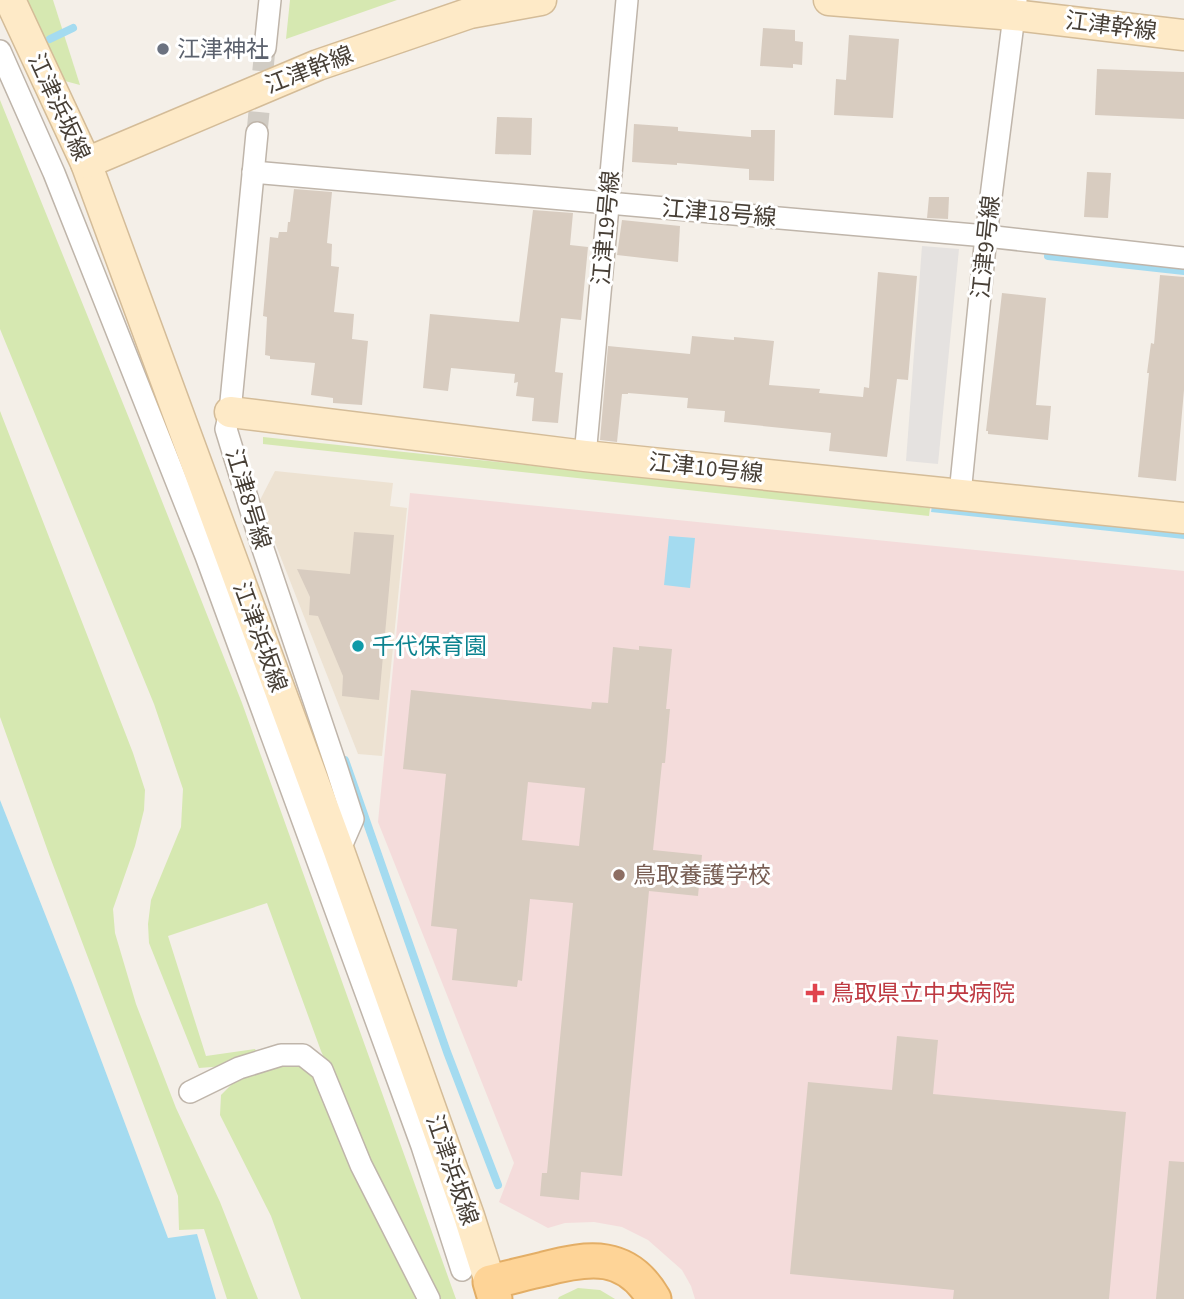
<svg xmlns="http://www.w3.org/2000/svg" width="1184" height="1299" viewBox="0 0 1184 1299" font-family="'Source Sans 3','Noto Sans JP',sans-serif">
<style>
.education{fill:#ede2d2}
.medical{fill:#f4dcdb}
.green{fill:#d6e8b1}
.parking{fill:#e5e2e0}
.water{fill:#a4dbf0}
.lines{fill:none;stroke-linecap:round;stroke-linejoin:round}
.stream{stroke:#a4dbf0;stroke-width:8}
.building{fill:#d8ccc0;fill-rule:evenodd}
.street-tunnel{stroke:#d1ccc4;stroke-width:21;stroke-dasharray:21 10;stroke-linecap:butt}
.street-casing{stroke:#bfb5aa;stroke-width:24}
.secondary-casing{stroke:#d4bc98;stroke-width:33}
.primary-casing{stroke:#e3ae66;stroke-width:37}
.street{stroke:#fff;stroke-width:21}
.secondary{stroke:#feeac7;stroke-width:30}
.primary{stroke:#fed497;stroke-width:33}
.worship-dot{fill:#6b7280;stroke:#fff;stroke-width:2.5}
.culture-dot{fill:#0f9aa8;stroke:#fff;stroke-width:2.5}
.education-dot{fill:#8d6e63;stroke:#fff;stroke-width:2.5}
.health-dot{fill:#e0444e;stroke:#fff;stroke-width:2.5}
.labels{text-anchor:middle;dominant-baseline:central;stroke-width:6;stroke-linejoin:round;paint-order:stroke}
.street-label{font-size:23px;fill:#473f36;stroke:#fff}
.worship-label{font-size:23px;fill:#5b616d;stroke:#fff;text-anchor:start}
.culture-label{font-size:23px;fill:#0d838f;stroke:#fff;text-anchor:start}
.education-label{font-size:23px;fill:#785e54;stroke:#fff;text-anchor:start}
.health-label{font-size:23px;fill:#be3a42;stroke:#fff;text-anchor:start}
</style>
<rect width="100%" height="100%" fill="#f4efe8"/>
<!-- education -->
<path class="education" d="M275,471l118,12 -3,23 17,2 -25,248 -24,-2 -99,-252z"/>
<!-- medical -->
<path class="medical" d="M410,493l774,78v728h-489l-4,-13 -9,-16 -34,-30 -26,-13 -28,-5 -29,1 -17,5 -49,-26 15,-39 -136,-341z"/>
<!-- green -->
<g class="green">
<path d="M27,0h26l27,85 -15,-4z"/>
<path d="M290,0h107l-111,39z"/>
<path d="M0,100l135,333 107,270 214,596h-20l-34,-66 -81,-182 -54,-148 -99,33 38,120 49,-7 3,6 -33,11 -26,2 -50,-125 -1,-19 3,-24 30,-73 2,-38 -29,-85 -154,-375z"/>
<path d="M0,411l133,342 12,37 -1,20 -9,36 -22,63 2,24 21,71 40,104 44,94 38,97h-31l-23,-70 -25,1 -1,-34 -128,-339 -50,-140z"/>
<path d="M263,437l667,71 -1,8 -666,-72z"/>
<path d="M285,1061l17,1 10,8 110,229h-121l-30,-83 -51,-101 1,-20 18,-18z"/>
<path d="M578,1288l22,2 15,9h-57l1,-2z"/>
</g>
<!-- parking -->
<path class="parking" d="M922,246l37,3 -21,215 -32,-3z"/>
<!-- water -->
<g class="water">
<path d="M932,506l252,26v7l-253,-27z"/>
<path d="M669,536l26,2 -5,50 -26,-3z"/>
<path d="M0,800l73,185 95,253 29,-4 19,65h-216z"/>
</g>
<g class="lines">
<!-- stream -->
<g class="stream">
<path d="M50,39l23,-11"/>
<path d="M1048,256l136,15"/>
<path d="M345,760l102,292 51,133"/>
</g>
</g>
<!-- building -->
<g class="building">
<path d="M763,28l32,2v11l8,1 -1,23 -9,-1v4l-33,-2z"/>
<path d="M849,35l50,4 -6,79 -59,-3 2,-36 10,1z"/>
<path d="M1097,69l87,3v47l-89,-4z"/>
<path d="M497,117l35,1 -1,37 -36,-1z"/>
<path d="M634,124l44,3v4l73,6v-7h24l-1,51 -25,-1v-11l-72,-6v2l-45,-3z"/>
<path d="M1087,172l24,1 -3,45 -24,-1z"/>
<path d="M294,189l38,3 -5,51 5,1 -1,22 8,1 -5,45 20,2 -2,25 16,2 -6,64 -29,-2v-5l-22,-3 4,-32 -45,-4v-3l-5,-1 2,-38 -4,-1 7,-79 8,1 1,-6h8l1,-10h2z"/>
<path d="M929,197h20l-1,22 -21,-1z"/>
<path d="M533,210l40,3 -3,32 18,2 -7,73 -20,-2 -6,54 8,1 -5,50 -26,-2 2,-23 -18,-2 2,-14 -4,1 1,-9 -64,-6 -3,23 -25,-3 7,-74 89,8z"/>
<path d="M622,220l58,6 -2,36 -61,-7z"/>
<path d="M878,272l39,4 -9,104 -11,-1 -10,78 -58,-6 2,-18 -107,-11 1,-11 -38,-3 1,-10 -60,-5v1h-6l-5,48 -17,-2 8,-94 82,8 2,-18 42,4v-3l40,4 -5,44 51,4 -1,4 44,4 1,-10 5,1z"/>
<path d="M1160,275l24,2v113l-8,91 -38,-4 11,-104h-2l4,-30 3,1z"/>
<path d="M1002,293l44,5 -10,107 15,1 -3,34 -60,-6v-3h-2z"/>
<path d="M354,532l40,3 -15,165 -37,-4 1,-20 -25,-60 -9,-1 1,-18 -13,-28 53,5z"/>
<path d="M639,646l33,3 -6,60h4l-5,54h-3l-9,87 49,5 -4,41 -49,-5 -27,285 -41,-4 -2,28 -39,-4 2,-23h5l26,-270 -43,-4 -8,82 -4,-1 -1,7 -65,-7 5,-51 -26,-3 15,-152 -43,-5 8,-79 180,19 1,-7 16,1 5,-56 26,3zM528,782l57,6 -6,58 -57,-6z"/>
<path d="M897,1036l41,4 -5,54 193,18 -17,187h-156l1,-9 -164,-16 18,-192 84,8z"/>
<path d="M1169,1161l15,1v137h-28z"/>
</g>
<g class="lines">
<!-- street-tunnel -->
<path class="street-tunnel" d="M257,133l8,-85"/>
<!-- street casing -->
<g class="street-casing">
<g id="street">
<path d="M265,48l5,-48"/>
<path d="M0,51l54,122 152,383 216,590 40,124"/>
<path d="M257,133l-27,279 -4,17 34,111 77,229 16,50 -14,32"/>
<path d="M253,172l733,64 198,22"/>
<path d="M585,456l42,-456"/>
<path d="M960,494l26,-258 30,-236"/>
<path d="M190,1092l49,-24 42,-13h22l19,15 39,95 68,134"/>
</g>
</g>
<!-- secondary casing -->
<g class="secondary-casing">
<g id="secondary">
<path d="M10,0l76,163 253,688 130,365 21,66"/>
<path d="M829,0l185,15 170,20"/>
<path d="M86,163l232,-98 152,-52 71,-13"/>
<path d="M230,412l355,44 599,62"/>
</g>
</g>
<!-- primary casing -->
<g class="primary-casing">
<path id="primary" d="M495,1299l-5,-17c18,-4 36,-9 54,-13 45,-12 83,-17 110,30"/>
</g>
<!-- street -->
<use href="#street" class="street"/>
<!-- secondary -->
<use href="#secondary" class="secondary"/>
<!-- primary -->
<use href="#primary" class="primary"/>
</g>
<!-- markers -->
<circle class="worship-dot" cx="163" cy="49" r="7"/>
<circle class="culture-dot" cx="358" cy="646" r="7"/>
<circle class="education-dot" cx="619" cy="875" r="7"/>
<path class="health-dot" d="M811.5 982.5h7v7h7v7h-7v7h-7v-7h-7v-7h7z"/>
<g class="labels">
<!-- street labels -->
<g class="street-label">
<text transform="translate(1111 26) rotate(7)">江津幹線</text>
<text transform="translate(309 70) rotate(-21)">江津幹線</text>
<text transform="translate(59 107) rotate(65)">江津浜坂線</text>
<text transform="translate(719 213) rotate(5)">江津18号線</text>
<text transform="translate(606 228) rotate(-85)">江津19号線</text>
<text transform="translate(986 247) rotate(-84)">江津9号線</text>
<text transform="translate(706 468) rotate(6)">江津10号線</text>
<text transform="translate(248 499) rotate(73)">江津8号線</text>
<text transform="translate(260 637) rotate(70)">江津浜坂線</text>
<text transform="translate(452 1170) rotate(71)">江津浜坂線</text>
</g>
<!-- worship labels -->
<g class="worship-label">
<text x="177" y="49">江津神社</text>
</g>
<!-- culture labels -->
<g class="culture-label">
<text x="372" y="646">千代保育園</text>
</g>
<!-- education labels -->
<g class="education-label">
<text x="633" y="875">鳥取養護学校</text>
</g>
<!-- health labels -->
<g class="health-label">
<text x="831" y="993">鳥取県立中央病院</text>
</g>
</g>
</svg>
